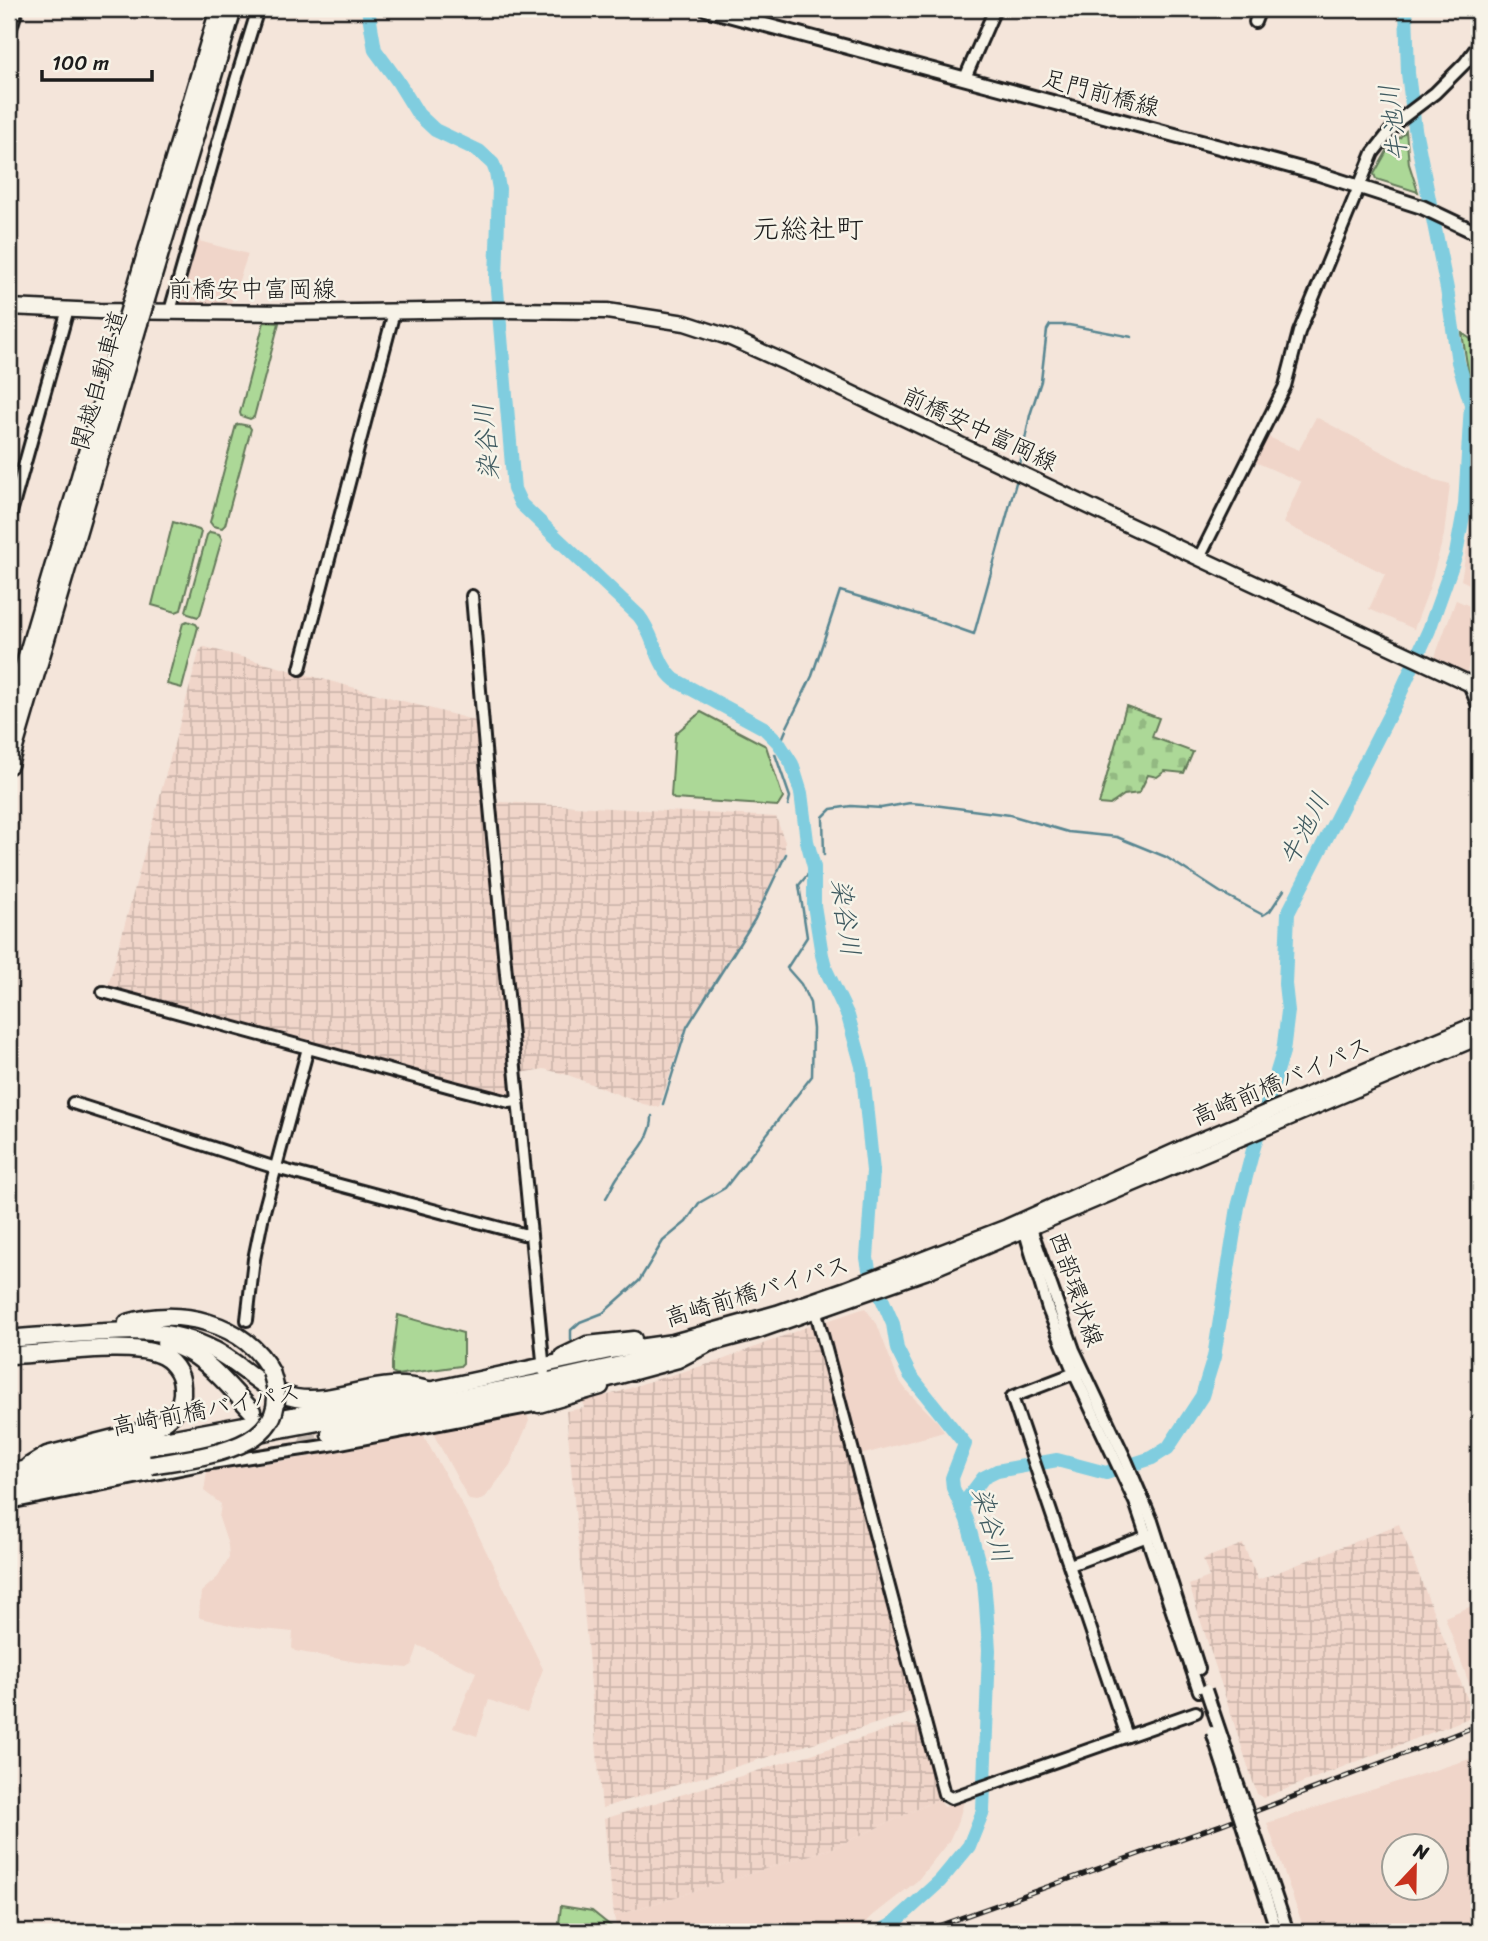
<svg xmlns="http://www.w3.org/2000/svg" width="1488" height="1941" viewBox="0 0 1488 1941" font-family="Sriracha,'Klee One',sans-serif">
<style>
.built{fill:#f0d5c9;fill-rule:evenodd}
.industrial{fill:url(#industrial-grid)}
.green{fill:#acd897;stroke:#647a5a;stroke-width:2}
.cemetery{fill:url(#cemetery-stones);stroke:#647a5a;stroke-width:2}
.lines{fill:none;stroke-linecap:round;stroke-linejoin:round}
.stream{stroke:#588691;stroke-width:2.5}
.river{stroke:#80cddf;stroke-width:14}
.motorway-tunnel{stroke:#c9bdb4;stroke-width:16;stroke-dasharray:16 8;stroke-linecap:butt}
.tertiary-casing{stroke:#1c1c1c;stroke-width:16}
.secondary-casing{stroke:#1c1c1c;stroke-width:18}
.primary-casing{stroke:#1c1c1c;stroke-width:19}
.trunk-casing{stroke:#1c1c1c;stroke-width:19}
.motorway-casing{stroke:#1c1c1c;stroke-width:21}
.tertiary{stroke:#f7f3e8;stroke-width:10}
.secondary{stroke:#f7f3e8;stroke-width:12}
.primary{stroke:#f7f3e8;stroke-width:14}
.trunk{stroke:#f7f3e8;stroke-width:14}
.motorway{stroke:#f7f3e8;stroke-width:16}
.rail-casing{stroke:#1c1c1c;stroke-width:5}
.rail{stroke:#f7f3e8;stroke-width:2.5;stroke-dasharray:8;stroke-linecap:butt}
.tertiary-bridge-casing{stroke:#1c1c1c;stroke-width:16;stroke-linecap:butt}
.motorway-bridge-casing{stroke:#1c1c1c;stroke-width:21;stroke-linecap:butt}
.tertiary-bridge{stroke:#f7f3e8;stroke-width:10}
.motorway-bridge{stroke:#f7f3e8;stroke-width:16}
.labels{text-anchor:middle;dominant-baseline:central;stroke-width:5;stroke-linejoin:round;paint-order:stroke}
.street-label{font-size:24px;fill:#1c1c1c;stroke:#f7f3e8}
.water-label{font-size:26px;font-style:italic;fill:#3f5a60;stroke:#f7f3e8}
.quarter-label{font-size:28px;fill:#1c1c1c;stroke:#f7f3e8}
</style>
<defs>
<pattern id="industrial-grid" width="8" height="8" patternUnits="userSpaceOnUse" patternTransform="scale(1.75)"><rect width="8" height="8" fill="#f0d5c9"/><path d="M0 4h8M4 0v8" fill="none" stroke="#cdb6ac"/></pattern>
<pattern id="cemetery-stones" width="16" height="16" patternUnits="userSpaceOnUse" patternTransform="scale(1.75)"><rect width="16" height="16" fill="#acd897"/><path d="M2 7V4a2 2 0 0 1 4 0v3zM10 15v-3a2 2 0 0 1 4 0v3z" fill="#93b982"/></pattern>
</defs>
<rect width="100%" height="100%" fill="#f4e5da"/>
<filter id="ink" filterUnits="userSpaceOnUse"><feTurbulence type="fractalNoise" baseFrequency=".0143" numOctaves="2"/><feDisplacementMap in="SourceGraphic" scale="14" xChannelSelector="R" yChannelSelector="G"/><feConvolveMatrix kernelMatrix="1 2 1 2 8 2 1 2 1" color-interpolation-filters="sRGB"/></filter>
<g filter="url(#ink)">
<!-- built -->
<g class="built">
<path d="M195,240l53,14 -18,52h-53z"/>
<path d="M1316,417l119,63 15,4 -6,51 -15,54 -15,40 -45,-20 16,-35 -102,-51 18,-41 -48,-21 13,-25 33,14z"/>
<path d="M1473,516l6,4v69l-18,-9z"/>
<path d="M1456,600l23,10v40l-9,12 -4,12 -32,-15z"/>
<path d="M865,1308l12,16 20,53 10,14 31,31 6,10 -87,24 -33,-134z"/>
<path d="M527,1414l2,7 -19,44 -26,34 -7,2 -8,-1 -34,-63 -1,-6z"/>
<path d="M423,1435l51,91 69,143 -16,44 -38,-13 -12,36 -24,-8 23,-56 -54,-25 -4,-1 -6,19 -5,3 -51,-6 -61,-11 -3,-3 1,-16 -59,-6 -34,-8 -1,-2 2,-24 17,-15 11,-19 -1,-13 -9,-27 2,-14 -17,-13 3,-19 102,-15z"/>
<path d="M1479,1603v108l-34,-94z"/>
<path d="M1479,1756v176h-174l-38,-109zM1394,1846h42v42h-42z"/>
<path d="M939,1799l5,8 20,-6 -5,18 -10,22 -32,40 -46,36 -15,15h-238l-1,-2 -3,-14 219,-68z"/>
</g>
<!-- industrial -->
<g class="industrial">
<path d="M205,647l268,73 4,3 34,369 -5,4 -393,-106 -5,-4 92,-337z"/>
<path d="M500,802l276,15 9,25v12l-30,64 -69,109 -27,80 -16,-3 -75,-29 -24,-6 -23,4 -24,-268z"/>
<path d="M814,1324l106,386 -318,98 -36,-397 18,-3 -1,-7 33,-8 28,-10 78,-23z"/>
<path d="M1399,1524l75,192 -211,82 -6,-4 -68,-209 20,-8 -6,-18 40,-15 15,36z"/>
<path d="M907,1724l15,5 17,70 -106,49 -219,68 -10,-97z"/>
</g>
<!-- green -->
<g class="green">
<path d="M1406,131l3,33 9,28 -42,-13 -2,-5 13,-23z"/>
<path d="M264,322l15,1 -25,94 -4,2 -9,-3 -1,-3z"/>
<path d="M1462,333l17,12v50l-8,-6z"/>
<path d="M239,424l10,2 2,3 -26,96 -3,3 -9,-2 -3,-4 26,-97z"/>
<path d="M173,522l26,8 2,2 -20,78 -5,2 -24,-7z"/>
<path d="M210,532l9,2 3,5 -22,76 -2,2 -10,-3 -2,-3 21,-76z"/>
<path d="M187,621l9,3 2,3 -16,61 -15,-4 16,-61z"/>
<path d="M701,712l65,34 17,52 -5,8 -104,-7 -3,-3 4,-59 1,-4z"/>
<path d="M398,1315l65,18v30l-3,3 -64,9 -4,-2v-11z"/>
<path d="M561,1906l31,5 26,21h-60z"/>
</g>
<!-- cemetery -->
<path class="cemetery" d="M1126,706l33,12 -7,19 41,15 -9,21 -19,-2 -8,6 -9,-2 -9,18 -15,2 -14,10 -11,-1z"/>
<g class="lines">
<!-- stream -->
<g class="stream">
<path d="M1019,469l11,-54 11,-34 6,-51 3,-5h19l63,12"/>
<path d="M1465,505l8,3"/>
<path d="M787,727l25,-51 28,-85 77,23 57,20 43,-155"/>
<path d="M778,749l8,-19"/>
<path d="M775,754l15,43 -2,8"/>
<path d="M824,855l-1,-38 8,-8 20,-3 30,2 29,-5 24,2 76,10 58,17 49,5 49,20 54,35 43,23 7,-4 14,-21"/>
<path d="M663,1104l24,-77 68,-108 31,-65"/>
<path d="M606,1198c4,-6 7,-14 11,-20 12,-18 36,-38 35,-62"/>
<path d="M571,1340v-10l9,-8 23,-9 36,-32 24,-40 23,-19 13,-19 26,-15 87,-112 1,-47 -3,-26 -9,-19 -14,-16 20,-31 -8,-52 15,-18"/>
</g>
<!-- river -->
<g class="river">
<path d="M368,9l7,41 22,30 21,34 17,16 44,21 14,13 3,8 3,17 -3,89 18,211 7,15 118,112c16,20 17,48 36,64l89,48 14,14 14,22 9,29 6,48 7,26v38l8,50 4,15 22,46 14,50 11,105 -6,87 2,11 24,55 4,25 13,26 55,69 -13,34 1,10 14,32 17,62 2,22 3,46 -6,161 -14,35 -29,35 -47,43 -14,8"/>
<path d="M961,1507l22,-29 14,-7 60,-11 49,13 46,-15 16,-10 34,-52 12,-39 24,-150 15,-57 30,-98 5,-41 -3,-27 3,-71 111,-217 30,-66 27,-76 9,-49 6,-101 -13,-42 -11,-73 -32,-160 -7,-56 -2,-64"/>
</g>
<!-- motorway-tunnel -->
<path class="motorway-tunnel" d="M278,1428l29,8 23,-2"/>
<!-- tertiary casing -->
<g class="tertiary-casing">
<g id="tertiary">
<path d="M1255,22l5,-13"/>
<path d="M9,34l8,-25"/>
<path d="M965,78l30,-69"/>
<path d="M170,311l66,-231 22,-71"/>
<path d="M9,520l59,-211"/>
<path d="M1199,558l86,-172 14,-54 74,-179 25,-32 37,-28 30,-30 14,-19"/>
<path d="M472,596l17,200 55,575"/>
<path d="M300,669l94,-357"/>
<path d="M1468,682l11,26"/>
<path d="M103,992l348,95 58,15 8,-1"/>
<path d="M73,1103l203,65 247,66h7"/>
<path d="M1028,1220l46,130 52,110 26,61 47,148"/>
<path d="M1026,1224l-1,8 4,14 19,63 26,64 61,129 64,189"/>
<path d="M816,1312l128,482 7,4 17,-6 228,-80"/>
<path d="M247,1320l7,-61 9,-44 45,-167"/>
<path d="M1080,1371l-68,26 115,339"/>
<path d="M9,1503l196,-39 125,-19 209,-40 2,-7"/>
<path d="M1070,1565l83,-31"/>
</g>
</g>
<!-- secondary casing -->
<g class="secondary-casing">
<path id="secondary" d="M706,9l610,164 106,34 57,27"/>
</g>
<!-- primary casing -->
<g class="primary-casing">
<path id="primary" d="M9,307l90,4 186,2 211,-3 111,1 78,12 46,15 78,35 313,149 357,166"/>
</g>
<!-- trunk casing -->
<g class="trunk-casing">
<g id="trunk">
<path d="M562,1356l25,-12 47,-5"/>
<path d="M539,1405l62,-18"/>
<path d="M9,1472l138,-30 281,-52 182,-39 63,-9 104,-29 69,-24 161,-62 187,-84 285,-120"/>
<path d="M9,1486l72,-19 463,-86 161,-36 52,-14 168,-59 554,-235"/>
</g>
</g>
<!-- motorway casing -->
<g class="motorway-casing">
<g id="motorway">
<path d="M145,303l88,-294"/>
<path d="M131,304l88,-295"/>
<path d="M9,717l116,-393"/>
<path d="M9,765l130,-442"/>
<path d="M127,1323c50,-16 119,-1 144,49"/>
<path d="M9,1339c17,-2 35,-3 53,-4 53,-4 103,-11 152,15 28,14 50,43 82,48 32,5 64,-10 95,-12 13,-1 25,1 37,4"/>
<path d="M165,1343c39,9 60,40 87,68"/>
<path d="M9,1355c38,0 117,-14 149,-1 14,5 24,19 24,33 2,21 -12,32 -28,41l-107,27 -18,11"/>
<path d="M330,1434l256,-50 92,-25 27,-14"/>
<path d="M9,1491l59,-9 83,-17"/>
</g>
</g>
<!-- tertiary -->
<use href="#tertiary" class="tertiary"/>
<!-- secondary -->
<use href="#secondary" class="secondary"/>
<!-- primary -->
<use href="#primary" class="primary"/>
<!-- trunk -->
<use href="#trunk" class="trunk"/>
<!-- motorway -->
<use href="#motorway" class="motorway"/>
<!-- rail casing -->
<g class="rail-casing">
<path id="rail" d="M921,1932l299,-107 259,-100"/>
</g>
<!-- rail -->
<use href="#rail" class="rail"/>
<!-- tertiary-bridge casing -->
<g class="tertiary-bridge-casing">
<g id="tertiary-bridge">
<path d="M1206,1690l82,242"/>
<path d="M1212,1732l65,200"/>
</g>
</g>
<!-- motorway-bridge casing -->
<g class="motorway-bridge-casing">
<g id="motorway-bridge">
<path d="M139,323l6,-20"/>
<path d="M125,324l6,-20"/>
<path d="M151,1465c51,-9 148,-15 120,-93"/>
</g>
</g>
<!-- tertiary-bridge -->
<use href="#tertiary-bridge" class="tertiary-bridge"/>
<!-- motorway-bridge -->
<use href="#motorway-bridge" class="motorway-bridge"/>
</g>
</g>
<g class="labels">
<!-- street labels -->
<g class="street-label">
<text transform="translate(1101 93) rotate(15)">足門前橋線</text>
<text x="252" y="289">前橋安中富岡線</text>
<text transform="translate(99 380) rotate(-74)">関越自動車道</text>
<text transform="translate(980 429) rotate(25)">前橋安中富岡線</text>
<text transform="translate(1281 1081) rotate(-23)">高崎前橋バイパス</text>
<text transform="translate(1076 1289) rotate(71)">西部環状線</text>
<text transform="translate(757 1291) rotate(-17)">高崎前橋バイパス</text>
<text transform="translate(206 1409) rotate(-11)">高崎前橋バイパス</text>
</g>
<!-- water labels -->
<g class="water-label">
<text transform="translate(1393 123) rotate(-97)">牛池川</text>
<text transform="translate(486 442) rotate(-95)">染谷川</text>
<text transform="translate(1304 829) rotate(-63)">牛池川</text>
<text transform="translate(846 917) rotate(82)">染谷川</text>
<text transform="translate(992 1525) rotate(73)">染谷川</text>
</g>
<!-- quarter labels -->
<g class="quarter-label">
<text x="808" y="228">元総社町</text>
</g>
</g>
<!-- margin -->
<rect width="1488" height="1941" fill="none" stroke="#f7f3e8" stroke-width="35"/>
<rect x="18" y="18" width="1453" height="1906" fill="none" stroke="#1c1c1c" stroke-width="2.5" filter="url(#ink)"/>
<!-- north arrow -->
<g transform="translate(1415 1867) rotate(22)"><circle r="33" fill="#f7f3e8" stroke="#9f9d96" stroke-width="2"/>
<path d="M0-5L12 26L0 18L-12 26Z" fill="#c8321e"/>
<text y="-10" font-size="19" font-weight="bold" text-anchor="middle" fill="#1c1c1c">N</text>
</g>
<!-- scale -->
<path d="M42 70v10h110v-10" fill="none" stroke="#1c1c1c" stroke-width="3.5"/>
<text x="52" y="70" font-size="21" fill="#1c1c1c" stroke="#f7f3e8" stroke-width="5" paint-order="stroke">100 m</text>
</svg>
